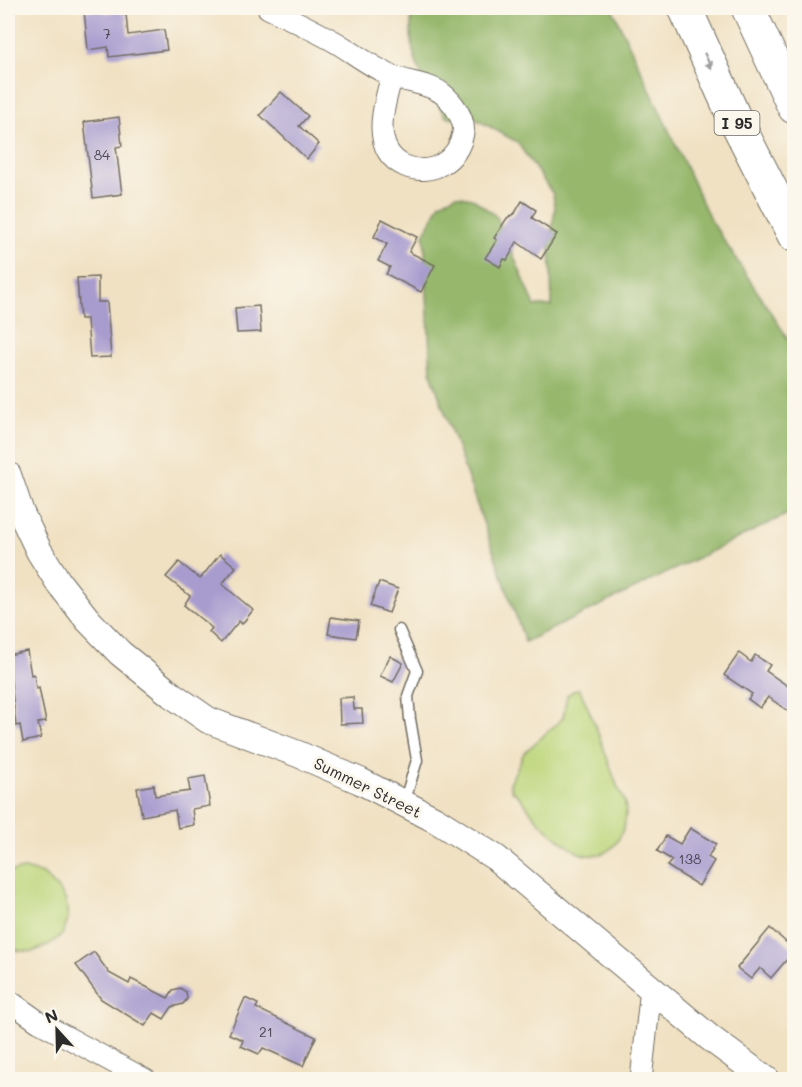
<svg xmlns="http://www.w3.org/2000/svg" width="802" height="1087" viewBox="0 0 802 1087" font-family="Mali,sans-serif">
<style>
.green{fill:#bdd67c;stroke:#748054;stroke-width:1.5}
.forest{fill:#96b76c;stroke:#60714c;stroke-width:1.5}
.building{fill:#a89ccf}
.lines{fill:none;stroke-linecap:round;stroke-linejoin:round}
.service-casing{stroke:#706b60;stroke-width:13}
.minor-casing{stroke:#706b60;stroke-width:23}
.tertiary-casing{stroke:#706b60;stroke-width:28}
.motorway-casing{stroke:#706b60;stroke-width:35}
.service{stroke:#fff;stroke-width:10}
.minor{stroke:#fff;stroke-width:21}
.tertiary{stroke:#fff;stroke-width:26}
.motorway{stroke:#fff;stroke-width:33}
.oneway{fill:#a0a0a0}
.labels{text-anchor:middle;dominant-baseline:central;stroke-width:6;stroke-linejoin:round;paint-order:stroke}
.number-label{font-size:14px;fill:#4a4754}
.shield{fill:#fbf7ec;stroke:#696865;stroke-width:1.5}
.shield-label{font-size:15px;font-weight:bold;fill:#2b2b2b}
.street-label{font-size:16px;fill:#2b2b2b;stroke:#fbf7ec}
</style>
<rect width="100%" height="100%" fill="#fbf7ec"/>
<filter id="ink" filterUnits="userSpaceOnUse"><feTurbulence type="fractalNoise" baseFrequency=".0167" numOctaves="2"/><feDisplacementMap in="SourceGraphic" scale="12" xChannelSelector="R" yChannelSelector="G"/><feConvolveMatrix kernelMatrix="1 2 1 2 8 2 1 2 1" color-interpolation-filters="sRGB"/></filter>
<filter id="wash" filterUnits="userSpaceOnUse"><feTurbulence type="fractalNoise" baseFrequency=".008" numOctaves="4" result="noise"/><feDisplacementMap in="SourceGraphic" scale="24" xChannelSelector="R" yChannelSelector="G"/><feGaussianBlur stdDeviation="1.35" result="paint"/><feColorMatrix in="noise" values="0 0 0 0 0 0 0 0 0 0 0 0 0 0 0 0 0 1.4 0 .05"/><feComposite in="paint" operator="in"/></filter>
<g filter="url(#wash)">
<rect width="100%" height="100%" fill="#f0e1c3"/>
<!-- green -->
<g class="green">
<path d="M577,689h2c16,30 25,62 37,94 2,7 8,14 9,21 3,16 -3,36 -16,46 -8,6 -20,7 -30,3 -11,-6 -34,-25 -43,-35 -8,-9 -13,-20 -24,-27l-2,-8 14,-30 39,-35 4,-23z"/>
<path d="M24,869l19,5 17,17 6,10 2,19 -6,15 -14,10 -16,7 -24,-3v-77z"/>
</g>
<!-- forest -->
<path class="forest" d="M415,8h197l98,211 84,129v163l-269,131 -94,-269 -7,-138 16,-32 16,-8 16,3 25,19 38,89h17l-2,-64 5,-33 -2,-15 -36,-52 -41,-23 -30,-2c-18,-29 -35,-51 -35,-87 0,-9 0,-15 4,-22z"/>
<g id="blocks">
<!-- building -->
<g class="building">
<path d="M105,8v5l17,-2 1,4 3,-1 2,21 36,-5 3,20 -58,7 -1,-10 -20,3 -4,-39z"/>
<path d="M281,92l27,24 -9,10 20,18 -12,15 -47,-44z"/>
<path d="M119,117l3,29 -6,1 6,47 -29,4 -9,-76z"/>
<path d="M522,201l14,9 -4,8 25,16 -16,25 -24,-17 -10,18 -3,-1 -4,8 -15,-9 12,-18 -3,-2 13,-20 8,-5z"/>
<path d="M382,219l35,18 -8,15 26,13 -14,27 -35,-18 4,-7 -12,-6 9,-17 -13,-7z"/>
<path d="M98,277v25h9l4,55 -21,1 -3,-39h-7l-3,-41z"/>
<path d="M259,306l2,26 -24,1 -2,-25z"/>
<path d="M220,554l16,13 -14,17 31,26 -11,14 -3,-3 -18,22 -12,-11 3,-4 -28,-23 6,-9 -24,-19 13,-15 21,17z"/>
<path d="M379,582l19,7 -9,24 -19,-7z"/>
<path d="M331,617l28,4 -3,17 -28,-4z"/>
<path d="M27,651l4,24 3,-1 2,15 3,-1 7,34 -8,1 3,15 -18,4 -3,-17 -4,1 -8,-71z"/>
<path d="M739,653l12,9 4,-7 15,10 -4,6 29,20v25l-27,-19 -8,11 -12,-9 4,-5 -28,-19z"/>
<path d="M390,656l13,7 -10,19 -13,-6z"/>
<path d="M353,697l1,12h8l1,14 -23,1 -1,-26z"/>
<path d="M205,776l5,30 -18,3 2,16 -16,3 -3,-18 -33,6 -5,-28 17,-3 1,11 35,-5 -2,-12z"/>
<path d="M690,828l26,16 -8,13 6,4 -15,25 -32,-20 5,-6 -15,-9 9,-15 14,8z"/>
<path d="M770,928l25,22 -24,28 -11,-10 -9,11 -14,-11z"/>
<path d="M94,952l15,21 20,11 2,-5 37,19 5,-8 7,-2 6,4 1,7 -4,5 -11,3 -8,12 -10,-6 -9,13 -44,-27 -25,-34z"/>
<path d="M245,998l13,6 -2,4 60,29 -13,29 -40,-18 -4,6 -18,-8 2,-6 -14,-6z"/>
</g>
</g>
</g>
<g filter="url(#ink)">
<use href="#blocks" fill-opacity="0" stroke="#706b60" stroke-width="1.5"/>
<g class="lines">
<!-- service casing -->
<g class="service-casing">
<path id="service" d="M399,630l18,41 -9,25 2,23 7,41 -13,43"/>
</g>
<!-- minor casing -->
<g class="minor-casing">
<g id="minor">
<path d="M268,8c23,11 46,22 69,35 18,11 36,25 55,33 16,7 37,7 51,18 10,8 23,26 20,39 -5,28 -32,44 -58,33 -36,-16 -21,-62 -13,-90"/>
<path d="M8,1000l31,22 107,58"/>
<path d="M641,1080l10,-92"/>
</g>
</g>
<!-- tertiary casing -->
<g class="tertiary-casing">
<path id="tertiary" d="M8,475l13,38 18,38 20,32 29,37 32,33 52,42 36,25 90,34 62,27 76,39 60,38 214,180 57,42"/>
</g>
<!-- motorway casing -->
<g class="motorway-casing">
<g id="motorway">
<path d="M685,8l49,109 60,118"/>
<path d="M748,8l46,99"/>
</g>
</g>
<!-- service -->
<use href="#service" class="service"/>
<!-- minor -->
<use href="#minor" class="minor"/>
<!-- tertiary -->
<use href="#tertiary" class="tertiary"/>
<!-- motorway -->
<use href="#motorway" class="motorway"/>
</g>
<!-- one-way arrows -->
<defs><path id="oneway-solid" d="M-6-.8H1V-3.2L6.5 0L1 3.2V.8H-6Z" transform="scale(1.5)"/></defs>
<use class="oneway" href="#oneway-solid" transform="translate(708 61) rotate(65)"/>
</g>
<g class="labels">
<!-- number labels -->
<g class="number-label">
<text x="107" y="33">7</text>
<text x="102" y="154">84</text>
<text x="690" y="858">138</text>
<text x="266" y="1031">21</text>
</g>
<!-- shield labels -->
<rect class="shield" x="714.5" y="111" width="45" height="24" rx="4.5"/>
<g class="shield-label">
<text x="737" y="123">I 95</text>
</g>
<!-- street labels -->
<g class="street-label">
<text transform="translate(368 787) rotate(26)">Summer Street</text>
</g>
</g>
<!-- margin -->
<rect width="802" height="1087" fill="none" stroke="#fbf7ec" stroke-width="30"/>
<!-- north arrow -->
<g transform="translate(57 1030) rotate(338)" stroke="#fbf7ec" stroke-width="4.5" paint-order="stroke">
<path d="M0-4.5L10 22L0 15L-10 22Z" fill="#2b2b2b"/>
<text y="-9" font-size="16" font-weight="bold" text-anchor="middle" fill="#2b2b2b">N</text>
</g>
</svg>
